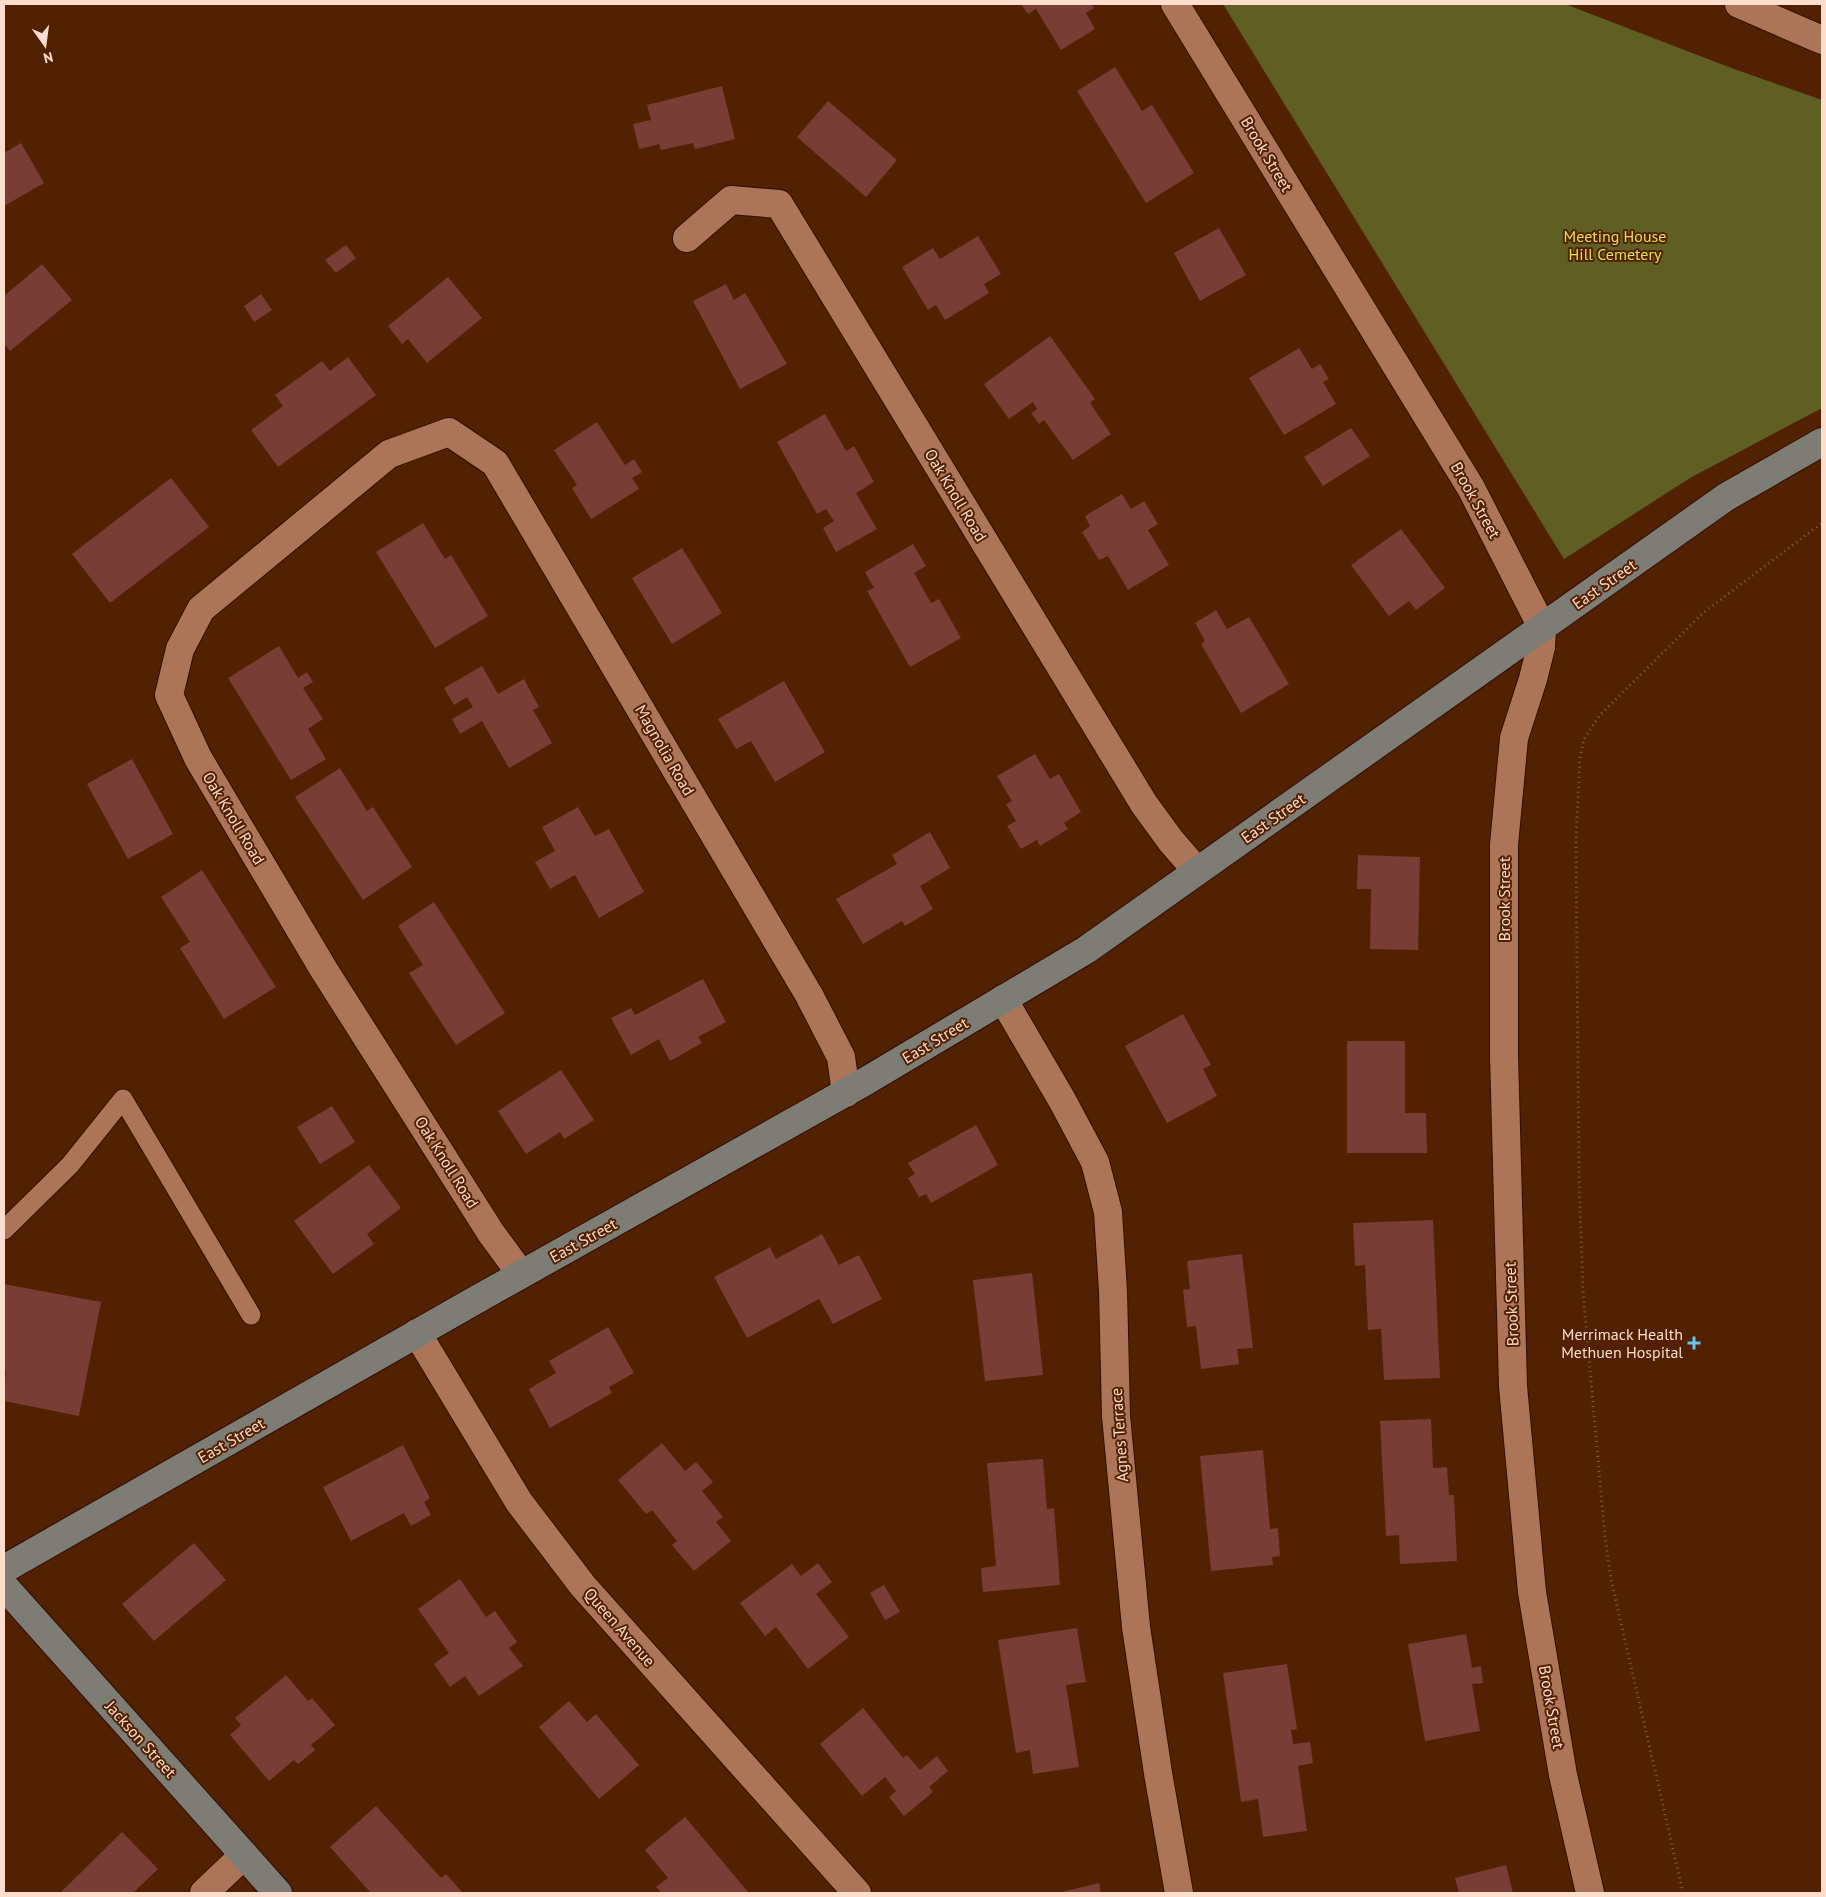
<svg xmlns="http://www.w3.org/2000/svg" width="1826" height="1897" viewBox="0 0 1826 1897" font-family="'PT Sans',sans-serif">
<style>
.green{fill:#5f5f23}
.building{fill:#783d35}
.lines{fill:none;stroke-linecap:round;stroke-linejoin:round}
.service-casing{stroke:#310d00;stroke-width:21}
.minor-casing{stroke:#310d00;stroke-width:30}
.tertiary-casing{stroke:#310d00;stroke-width:30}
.secondary-casing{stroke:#310d00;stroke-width:30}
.path{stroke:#885c41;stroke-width:3;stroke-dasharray:1 4;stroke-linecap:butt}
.service{stroke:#ad7557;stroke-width:19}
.minor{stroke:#ad7557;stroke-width:28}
.tertiary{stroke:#ad7557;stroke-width:28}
.secondary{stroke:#7e7d75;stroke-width:28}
.poi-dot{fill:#65c5ee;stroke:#522101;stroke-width:2}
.labels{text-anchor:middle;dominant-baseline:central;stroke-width:4;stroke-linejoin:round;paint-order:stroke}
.street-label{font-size:16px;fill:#fdddcd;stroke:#522101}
.park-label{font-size:16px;fill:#e4e24c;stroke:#522101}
.poi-label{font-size:16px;fill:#fdddcd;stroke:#522101;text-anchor:end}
</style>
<rect width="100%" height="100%" fill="#522101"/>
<!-- green -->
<path class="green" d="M1223,4h342l161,62 96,34v308l-132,70 -126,81z"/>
<!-- building -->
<g class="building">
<path d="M1021,4h70l3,4 -8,5 9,16 -34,21 -25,-41 -8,5z"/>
<path d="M1115,67l27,44 10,-6 42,68 -48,30 -69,-112z"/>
<path d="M722,86l13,53 -40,10 -2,-6 -32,7 -2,-6 -20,5 -6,-25 18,-4 -4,-15z"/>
<path d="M828,101l69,59 -31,37 -69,-60z"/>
<path d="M21,143l23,40 -40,23v-53z"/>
<path d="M1219,228l27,47 -46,26 -26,-48z"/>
<path d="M978,236l23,38 -17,10 5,9 -44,27 -9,-15 -8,5 -26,-43 31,-19 7,11z"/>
<path d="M346,245l10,13 -20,15 -11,-13z"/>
<path d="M42,264l30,36 -62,51 -6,-7v-48z"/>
<path d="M448,277l34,41 -55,45 -19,-24 -6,5 -14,-18z"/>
<path d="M726,284l8,16 11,-7 42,71 -47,25 -47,-88z"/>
<path d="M261,294l11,16 -18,12 -10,-16z"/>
<path d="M1050,336l45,63 -5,4 21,31 -38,26 -29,-40 -5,4 -8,-11 6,-4 -4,-7 -24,17 -25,-35z"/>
<path d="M1299,348l13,21 8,-5 9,15 -6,3 13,22 -52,31 -35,-57z"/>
<path d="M348,357l28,38 -98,72 -27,-37 32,-24 -8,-11 47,-34 8,10z"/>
<path d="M825,414l21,37 8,-5 20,36 -18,11 21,36 -41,23 -13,-24 11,-7 -8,-12 -9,5 -40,-72z"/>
<path d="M597,422l28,43 9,-6 8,13 -10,6 7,11 -48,30 -19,-31 5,-3 -23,-35z"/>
<path d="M1351,428l19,28 -47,30 -19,-29z"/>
<path d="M171,478l38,49 -99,76 -38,-49z"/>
<path d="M1122,494l9,15 13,-8 14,23 -10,6 21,35 -41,25 -20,-34 -9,4 -17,-28 8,-6 -5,-10z"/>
<path d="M423,523l22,36 6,-4 37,61 -53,32 -59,-96z"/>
<path d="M1401,529l44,59 -29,22 -7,-9 -20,15 -38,-51z"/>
<path d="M913,544l13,22 -12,7 17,30 8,-4 22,39 -51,29 -43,-76 7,-3 -9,-16z"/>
<path d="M682,548l40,65 -50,31 -40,-66z"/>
<path d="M1216,610l11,19 22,-12 40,67 -48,29 -40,-69 4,-3 -10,-18z"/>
<path d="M279,646l19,32 9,-6 6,10 -10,6 20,31 -15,10 18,30 -35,21 -63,-102z"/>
<path d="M482,666l16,28 26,-15 15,28 -6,3 19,33 -43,25 -27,-47 -22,13 -8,-15 21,-12 -6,-10 -13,8 -10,-17z"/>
<path d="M784,681l41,71 -50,30 -24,-41 -15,8 -18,-30z"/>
<path d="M1035,754l15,25 9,-5 22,38 -17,11 4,6 -28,17 -3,-6 -16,9 -14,-23 9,-5 -10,-17 6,-3 -15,-25z"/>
<path d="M132,759l41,75 -45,25 -41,-75z"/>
<path d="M340,768l27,43 6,-4 39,60 -49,33 -68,-103z"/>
<path d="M578,807l17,29 14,-7 35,63 -45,26 -24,-43 -25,14 -15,-27 20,-11 -13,-24z"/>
<path d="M930,832l20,36 -30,18 13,23 -28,17 -3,-5 -39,23 -27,-45 61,-35 -5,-9z"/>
<path d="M1358,855l62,2 -2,93 -48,-1 1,-60h-14z"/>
<path d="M202,870l74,117 -52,32 -44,-71 10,-6 -29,-45z"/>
<path d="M434,902l71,111 -49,32 -47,-72 14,-8 -25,-39z"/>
<path d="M703,979l23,43 -28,15 4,6 -32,18 -11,-22 -28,16 -20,-37 20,-10 4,7z"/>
<path d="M1183,1014l28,51 -8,4 14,27 -50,27 -42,-77z"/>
<path d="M1347,1041h58v72h21l1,40h-80z"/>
<path d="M561,1070l33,50 -30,19 -4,-7 -34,22 -28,-43z"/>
<path d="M332,1106l23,36 -35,22 -23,-37z"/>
<path d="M976,1125l22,40 -67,38 -5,-9 -7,3 -11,-19 7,-4 -7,-11z"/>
<path d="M369,1165l32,43 -34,26 7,10 -41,30 -39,-53z"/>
<path d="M1433,1220l7,158 -56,2 -3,-51 -13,1 -3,-65 -10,1 -2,-43z"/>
<path d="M822,1234l17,31 20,-10 23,44 -49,25 -14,-25 -72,39 -33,-61 56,-30 6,12z"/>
<path d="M1242,1254l11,94 -16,1 2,15 -38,5 -5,-43 -9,1 -4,-37 7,-1 -3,-28z"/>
<path d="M1032,1273l11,102 -58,6 -12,-101z"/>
<path d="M4,1284l97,18 -22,114 -75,-15 2,-30h-2z"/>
<path d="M608,1327l26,46 -25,14 3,6 -62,35 -21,-39 27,-16 -7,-12z"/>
<path d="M1431,1419l2,49 14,-1 2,28h5l3,66 -57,3 -1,-29 -13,1 -6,-115z"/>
<path d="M662,1443l23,28 11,-9 17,20 -11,9 21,26 -7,5 15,19 -37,30 -22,-26 5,-4 -25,-31 -6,4 -28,-34z"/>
<path d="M403,1445l27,53 -6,4 7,13 -20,11 -7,-13 -53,28 -28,-54z"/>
<path d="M1263,1450l7,79 8,-1 2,28 -8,1 1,8 -62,6 -11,-115z"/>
<path d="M1043,1459l4,50 7,-1 6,77 -77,7 -2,-24 15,-2 -9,-103z"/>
<path d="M194,1543l32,37 -72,61 -32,-37z"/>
<path d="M818,1563l14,19 -16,12 33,43 -41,32 -32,-42 -11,9 -25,-33 52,-39 9,12z"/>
<path d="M460,1579l26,38 9,-6 22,31 -8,6 14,18 -44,30 -14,-20 -15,11 -16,-23 15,-11 -31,-44z"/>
<path d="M884,1585l16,27 -15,8 -15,-27z"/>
<path d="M1077,1628l9,54 -20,3 13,82 -46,7 -3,-24 -14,3 -18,-113z"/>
<path d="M1466,1634l6,34 9,-2 2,17 -11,1 8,47 -55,10 -17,-97z"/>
<path d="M1287,1664l10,65 -6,1 2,14 17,-2 3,21 -15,3 9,65 -44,6 -5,-38 -17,3 -18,-129z"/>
<path d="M286,1675l22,26 4,-3 23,27 -24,20 4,5 -17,14 -4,-4 -25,21 -39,-46 11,-10 -6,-7z"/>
<path d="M569,1701l18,21 9,-8 43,51 -40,34 -60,-72z"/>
<path d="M863,1708l40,50 4,-3 13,15 17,-14 11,15 -19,16 4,5 -29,24 -15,-19 7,-6 -11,-14 -23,19 -42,-52z"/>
<path d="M376,1806l65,72 5,-4 17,19h-92l-41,-46z"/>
<path d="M685,1817l64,76h-87l-6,-6 12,-9 -23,-28z"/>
<path d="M122,1832l36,37 -25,24h-73z"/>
<path d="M1506,1865l7,28h-54l-4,-15z"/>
<path d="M1099,1883l2,10h-44z"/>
</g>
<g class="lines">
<!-- service casing -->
<g class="service-casing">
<path id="service" d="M4,1230l66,-65 53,-66 128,216"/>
</g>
<!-- minor casing -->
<g class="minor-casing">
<g id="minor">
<path d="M1175,4l296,484 71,139 -1,20 -8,32 -19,59 -10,107v210l9,331 19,206 31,183 27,118"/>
<path d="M687,238l44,-38 48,4 365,600 27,37 26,30"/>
<path d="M1003,999l59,101 33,62 13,50 5,79 3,125 20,211 22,146 21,120"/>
<path d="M521,1274l-30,-41 -167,-263 -126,-212 -29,-63 11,-46 21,-40 188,-155 60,-22 46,31 314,532 32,62 5,36"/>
<path d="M417,1333l102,169 64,84 274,307"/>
<path d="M204,1893l40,-38"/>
</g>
</g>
<!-- tertiary casing -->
<g class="tertiary-casing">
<path id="tertiary" d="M1739,4l83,36"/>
</g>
<!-- secondary casing -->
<g class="secondary-casing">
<g id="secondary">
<path d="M4,1569l470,-268 392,-220 220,-131 640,-453 96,-55"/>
<path d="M4,1586l274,307"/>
</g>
</g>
<!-- path -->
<path class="path" d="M1683,1893l-72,-314 -6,-42 -22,-245 -4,-118 -3,-334 4,-83 4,-18 15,-23 104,-103 119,-90"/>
<!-- service -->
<use href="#service" class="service"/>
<!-- minor -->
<use href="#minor" class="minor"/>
<!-- tertiary -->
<use href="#tertiary" class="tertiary"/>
<!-- secondary -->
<use href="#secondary" class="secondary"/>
</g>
<!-- markers -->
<path class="poi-dot" d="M1691.5 1335.5h5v5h5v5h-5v5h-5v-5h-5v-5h5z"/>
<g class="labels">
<!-- street labels -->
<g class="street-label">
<text transform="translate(1267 154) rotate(59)">Brook Street</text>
<text transform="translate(956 495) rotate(59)">Oak Knoll Road</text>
<text transform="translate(1476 500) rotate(61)">Brook Street</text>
<text transform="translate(1604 584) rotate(-35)">East Street</text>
<text transform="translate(665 750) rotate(60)">Magnolia Road</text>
<text transform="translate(234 818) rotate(59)">Oak Knoll Road</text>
<text transform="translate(1273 818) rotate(-35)">East Street</text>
<text transform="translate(1504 899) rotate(-90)">Brook Street</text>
<text transform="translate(935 1040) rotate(-31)">East Street</text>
<text transform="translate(447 1162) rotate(58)">Oak Knoll Road</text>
<text transform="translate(583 1240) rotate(-29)">East Street</text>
<text transform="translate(1511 1304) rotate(-92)">Brook Street</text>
<text transform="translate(1119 1435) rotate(-94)">Agnes Terrace</text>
<text transform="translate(231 1440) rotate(-30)">East Street</text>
<text transform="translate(620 1627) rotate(49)">Queen Avenue</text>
<text transform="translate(1552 1707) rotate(80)">Brook Street</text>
<text transform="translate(141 1739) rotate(48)">Jackson Street</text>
</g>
<!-- park labels -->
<g class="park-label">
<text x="1615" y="236">Meeting House<tspan x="1615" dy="18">Hill Cemetery</tspan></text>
</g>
<!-- poi labels -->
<g class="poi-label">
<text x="1683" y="1334">Merrimack Health<tspan x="1683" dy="18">Methuen Hospital</tspan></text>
</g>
</g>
<!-- border -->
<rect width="1826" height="1897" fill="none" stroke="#fdddcd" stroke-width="10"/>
<!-- north arrow -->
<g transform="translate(45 45) rotate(166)" stroke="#522101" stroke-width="4" paint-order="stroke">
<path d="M0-4L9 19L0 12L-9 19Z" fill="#fdddcd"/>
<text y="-8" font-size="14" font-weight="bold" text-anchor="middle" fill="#fdddcd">N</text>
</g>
</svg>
